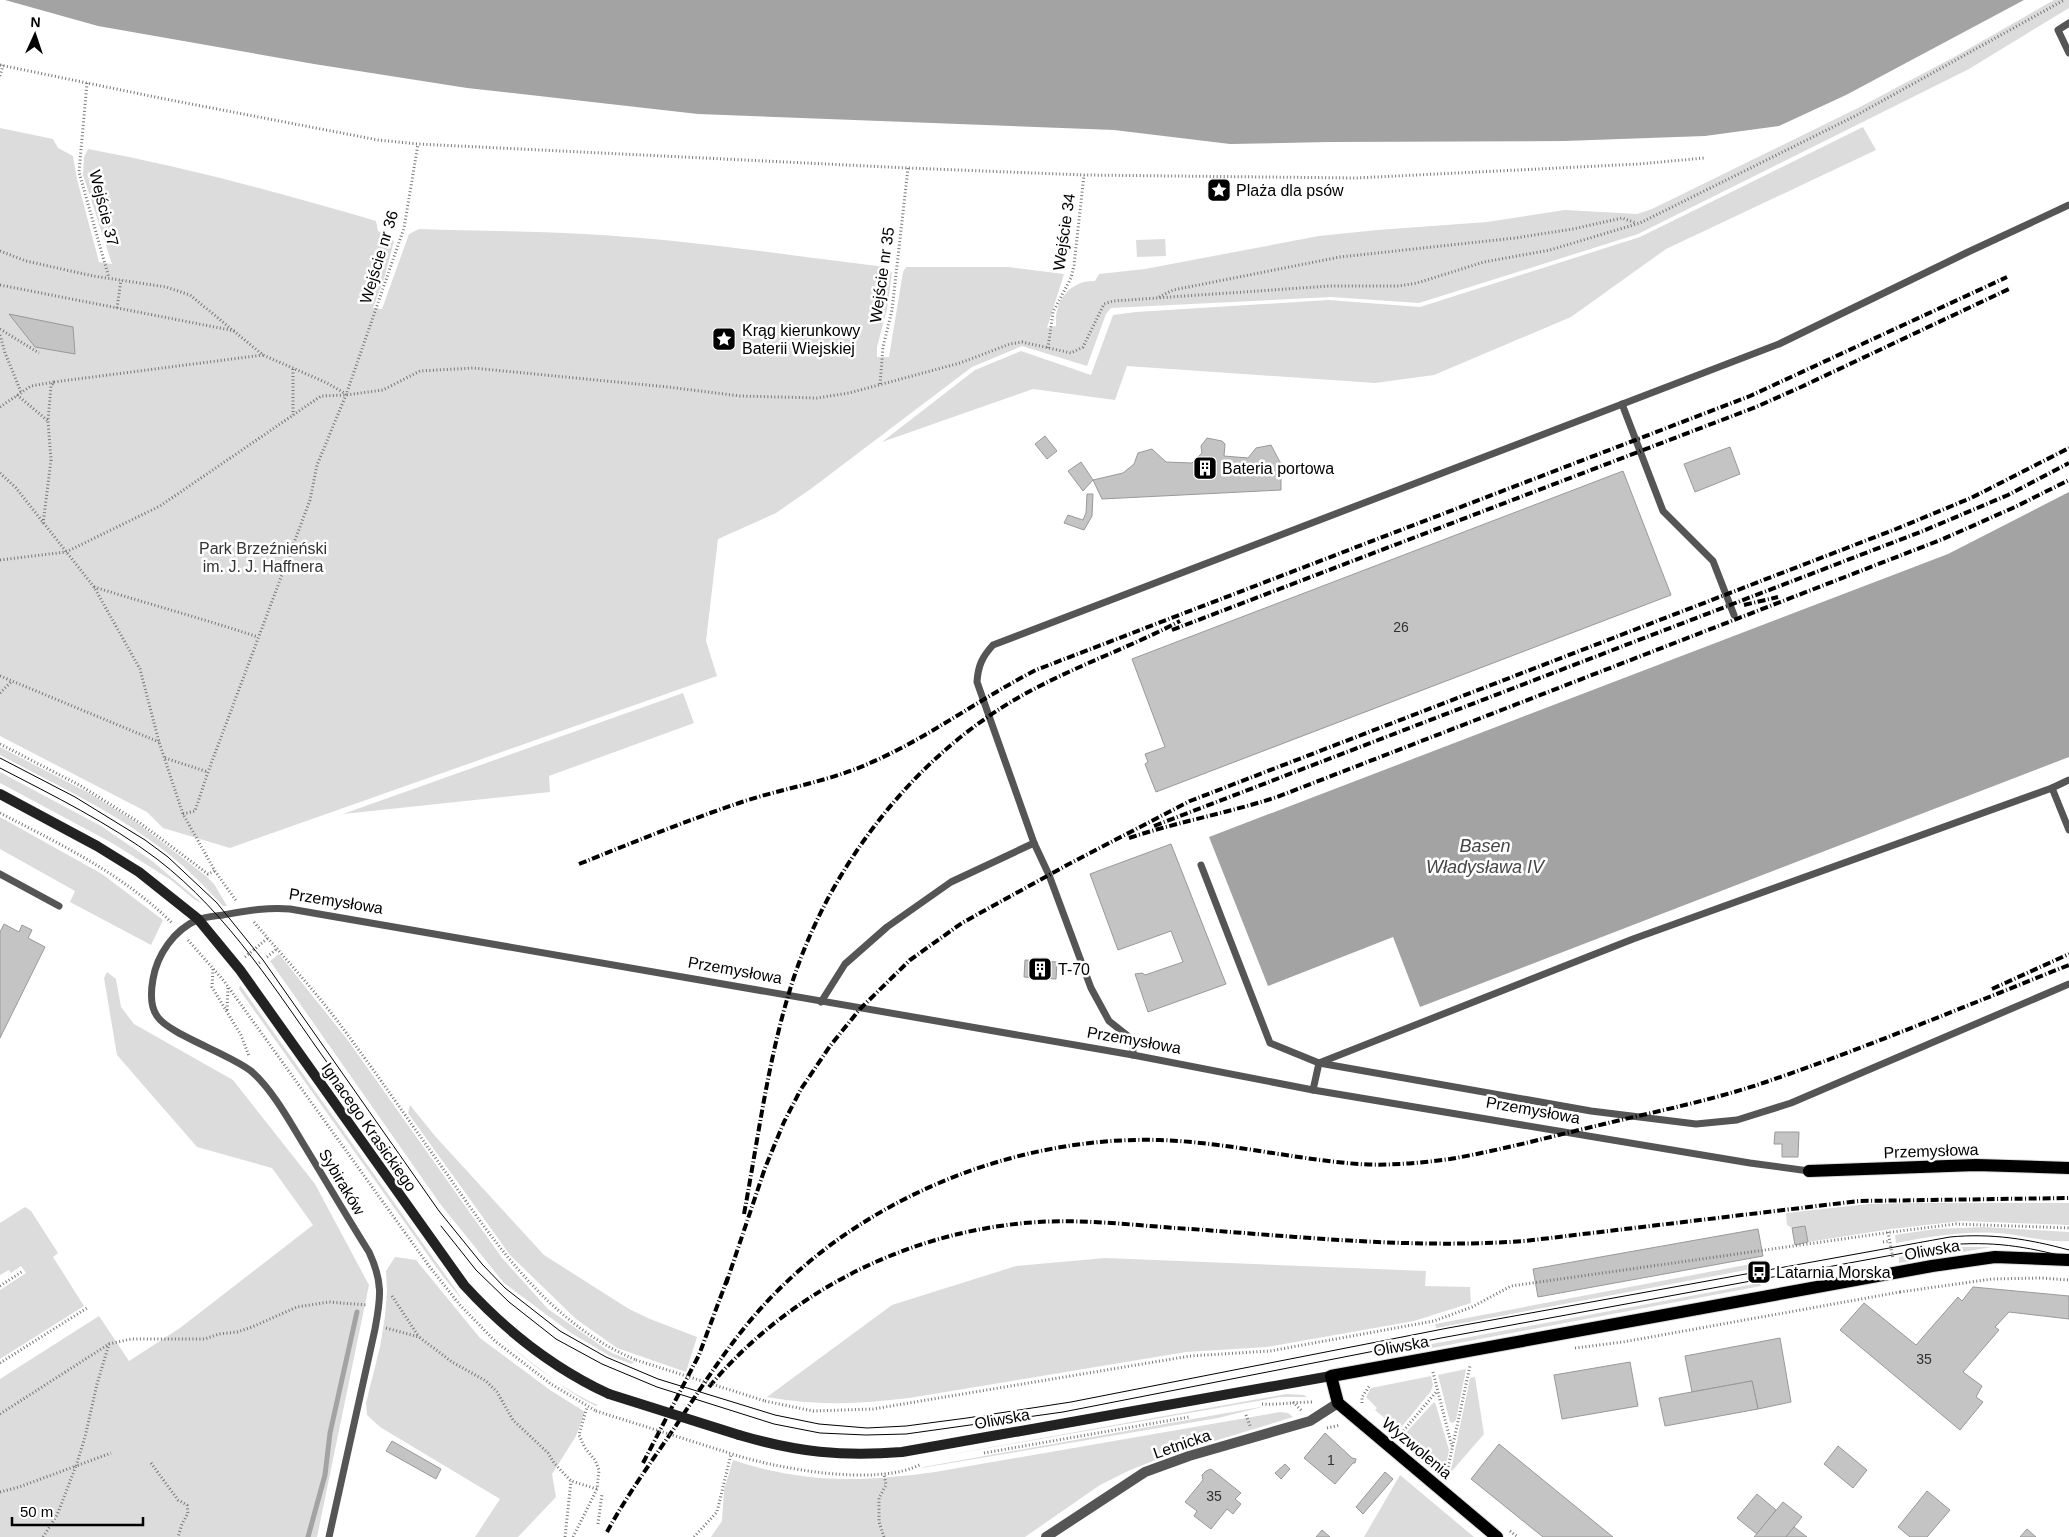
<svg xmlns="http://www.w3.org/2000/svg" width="2069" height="1537" viewBox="0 0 2069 1537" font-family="Arial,sans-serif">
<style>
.green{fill:#dcdcdc}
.water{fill:#a3a3a3}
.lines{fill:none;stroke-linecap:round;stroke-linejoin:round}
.stream{stroke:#a3a3a3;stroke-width:5}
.building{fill:#c4c4c4;stroke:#999}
.primary-casing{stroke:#dbdbdb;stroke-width:14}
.path{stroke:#777;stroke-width:3;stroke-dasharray:1 2.5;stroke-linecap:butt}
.lane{stroke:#555;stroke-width:7}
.street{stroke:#555;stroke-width:10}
.secondary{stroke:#222;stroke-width:10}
.primary{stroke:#000;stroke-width:12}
.tram{stroke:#000;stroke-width:1}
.rail{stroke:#000;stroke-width:4;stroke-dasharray:8 2.5 1 2.5;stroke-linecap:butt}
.path-bridge{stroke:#777;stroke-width:3;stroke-dasharray:1 2.5;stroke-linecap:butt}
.secondary-bridge{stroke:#222;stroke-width:10}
.labels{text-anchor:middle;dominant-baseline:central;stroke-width:5;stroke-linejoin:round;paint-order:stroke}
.number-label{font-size:14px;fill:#313131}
.poi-label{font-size:16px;fill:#000;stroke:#fff;text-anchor:start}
.street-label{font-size:16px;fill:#000;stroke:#fff}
.park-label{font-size:16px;fill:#333;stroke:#fff}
.water-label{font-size:18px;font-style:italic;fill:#444;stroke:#fff}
</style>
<rect width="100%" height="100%" fill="#fff"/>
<!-- green -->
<g class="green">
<path d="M2054,0h15v8l-100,61 -331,165 -219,69 -88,-6 -220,11 -5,6 -19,52 -65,-20 -50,21 -160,121 -36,25 -58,26 -12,102 11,35 -487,172 -67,-20 -16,-16 -147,-76v-608l53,11 5,9 15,8 4,23 22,83 13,2 -29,-89 1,-18 4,-8c97,18 193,44 288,72l2,10 16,10 -10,38 -11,29 9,1 27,-75 10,-5c55,2 109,2 164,5 101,5 201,21 302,33l2,5h5l-5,37 -10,38v10h12l14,-85 3,-5h102l56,7 -17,54 9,-2c-2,-25 14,-46 39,-45l4,-7 46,-5 174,-33 58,-6 110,-8 78,-12 72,4 15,-5 208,-102 96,-51z"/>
<path d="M1863,127l13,23 -210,99 -95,68 -137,58 -59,8 -248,-17 -12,34 -82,-11 -151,53 93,-72 46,-19 70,24 22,-60 23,-3 192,-12 92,7 220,-70z"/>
<path d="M1165,239l1,17 -29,1 -1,-17z"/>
<path d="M683,693l11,30 -145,53 1,16 -207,22z"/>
<path d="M0,747l89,46 47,29 70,54 8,8 13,22h-4c-15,-16 -29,-31 -46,-45 -53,-45 -117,-74 -177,-106z"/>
<path d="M0,772l101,54 50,34 51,43 -7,-3 -24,-20 -59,-37 -112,-60z"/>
<path d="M0,817l102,57 61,46 -12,25 -81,-43 5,-11 -75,-42z"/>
<path d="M279,954l68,85 155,219 46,51 62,43 24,10 -2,2 -22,-8 -39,-23 -67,-50 -63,-78 -171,-244z"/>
<path d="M107,972l9,7 5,28 13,17 99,56 82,104 54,101 -52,252h-317v-158l99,-63 30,45 51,-33 133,-103 -41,-57 -75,-21 -80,-92 -13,-77z"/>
<path d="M240,985l223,315c33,36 90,86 135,105l-2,1c-22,-10 -41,-25 -61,-41 -39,-30 -69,-57 -98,-97l-198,-279z"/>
<path d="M410,1105l25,31 109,119 85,54 21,10 47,18 -11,35 -69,-24 -41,-29 -66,-64 -102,-142z"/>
<path d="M1910,1203h159v22l-107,-4 -71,8 -83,13 -3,-16 -13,2 -5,-3 -1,-12 83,-9z"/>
<path d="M25,1207l6,4 27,42 -5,4 31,49 -84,53v-69l26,-17 -5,-7 -10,7 -2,-3 -9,5v-52z"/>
<path d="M1984,1227l85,5v9c-25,2 -48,-7 -73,-8 -34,-2 -67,4 -100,10l-1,-8 40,-6z"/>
<path d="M1957,1247h35l-93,16v-6z"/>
<path d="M395,1257l21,3 64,78 70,52 35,22 -9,24 -24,38 4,23 -38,40h-43l25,-38 -120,-72 -13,-12 -1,-12 14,-56 5,-31 2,-25 -1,-20z"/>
<path d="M1105,1258l321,13 -1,15 45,1 1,16 -57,18 -147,26 -81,5 -277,46c-48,6 -94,8 -142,-1l125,-92 124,-39z"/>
<path d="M1756,1263l1,5 -321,60 -1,-4z"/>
<path d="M1760,1283l1,3 -355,67 -1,-4z"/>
<path d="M1466,1369l-10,51 -3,3 -3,-1 -12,-47z"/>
<path d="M1431,1376l2,9 -2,6 -32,39 -24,-20 2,-2 -11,-11 5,-9z"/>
<path d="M1475,1377l9,57 -32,37 -1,-1 19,-92z"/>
<path d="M1286,1394l18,1 3,2h-27l-360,63z"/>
<path d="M1434,1402l2,3 13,45 -3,15 -4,2 -38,-32z"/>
<path d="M1266,1406l-48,12 -297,50 2,-1z"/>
<path d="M1280,1412l8,1 5,4 -125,38 -40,16 -28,14 -75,52h-314l11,-16 2,-31 9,-30c71,24 130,22 202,12z"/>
<path d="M1400,1475l74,62h-110z"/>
</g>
<!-- water -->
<g class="water">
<path d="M5,0h2019l-178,95 -67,31 -74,10 -141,5 -235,1 -99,2 -116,-14 -416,-16 -231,-26 -153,-24 -216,-38z"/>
<path d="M2069,492v265l-649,250 -27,-70 -125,49 -59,-149 739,-283z"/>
</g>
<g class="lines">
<!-- stream -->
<path class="stream" d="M308,1537l17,-62 5,-42 27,-121"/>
</g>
<!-- building -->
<g class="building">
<path d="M9,314l64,13 2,27 -40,-7z"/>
<path d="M1045,436l12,15 -10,8 -12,-15z"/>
<path d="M1207,438l15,3 3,3 -1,12 24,2 8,-10 15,-3 10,19v26l-179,9 -9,-19 30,-7 11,-9 4,-11 14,-4 14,13 26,1 10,-10 -1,-7z"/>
<path d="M1730,447l10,27 -45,18 -11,-28z"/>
<path d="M1081,462l12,18 -10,11 -15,-20z"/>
<path d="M1623,471l48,124 -515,197 -11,-28 3,-2 -3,-8 20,-7 -33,-88z"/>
<path d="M1087,494h6l-1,22 -8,14 -20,-7 4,-8 15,5 3,-7z"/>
<path d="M1171,844l55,140 -78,28 -13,-38 7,-1 3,2 38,-13 -12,-31 -53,19 -28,-76z"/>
<path d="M4,924l15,8 3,-7 10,5 -4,8 17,9 -45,91v-106z"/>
<path d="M1025,960l32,2 -1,17 -32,-2z"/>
<path d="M1775,1132h24l-1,25h-16v-13h-8z"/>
<path d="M1805,1226l3,16 -13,3 -3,-17z"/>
<path d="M1758,1229l5,27 -225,41 -5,-28z"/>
<path d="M1973,1287l96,9v23l-60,-7 -14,15 4,3 -36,42 19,14 -6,11 7,5 -23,28 -120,-100 24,-27 52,42 42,-48 4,4z"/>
<path d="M1780,1338l11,64 -33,7 -6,-28 -60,11 -7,-36z"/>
<path d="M1630,1362l8,44 -76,13 -8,-44z"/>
<path d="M1752,1381l6,28 -93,17 -6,-28z"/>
<path d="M1325,1433l27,25 4,1 -1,4h-2l-18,21 -31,-26z"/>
<path d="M392,1441l49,28 -5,10 -50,-28z"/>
<path d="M1499,1444l114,93h-70l-72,-58z"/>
<path d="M1838,1446l29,24 -14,18 -29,-24z"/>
<path d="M1285,1464l5,5 -9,10 -6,-6z"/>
<path d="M1211,1469l30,24 -6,6 6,5 -8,10 -6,-5 -16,20 -17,-13 3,-5 -12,-9 18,-22 -1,-5 4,-4z"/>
<path d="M1385,1472l8,7 -30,35 -7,-7z"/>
<path d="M1927,1491l23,19 -23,27h-17l-12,-10z"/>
<path d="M1757,1494l19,16 -19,24 -20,-16z"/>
<path d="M1783,1502l19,15 -16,20h-32z"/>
<path d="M1794,1527l13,10h-21z"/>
<path d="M2027,1529l9,8h-16z"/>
<path d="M1322,1530l8,7h-14z"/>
</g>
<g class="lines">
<!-- primary casing -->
<g class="primary-casing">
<g id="primary">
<path d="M1809,1171l167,-6 93,3"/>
<path d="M1497,1537l-159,-134 -7,-27 601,-110 63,-9 74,3"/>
</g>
</g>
<!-- path -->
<g class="path">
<path d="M0,65l160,33 218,42 40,4 490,24 176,7 272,3 283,-14 65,-6"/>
<path d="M0,76l3,-11"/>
<path d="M87,83l-8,89 30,106"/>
<path d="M0,251l26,10 67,15 73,11 24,8 73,60 64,28 19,11"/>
<path d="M0,285l235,46"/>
<path d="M1159,297l14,-7 167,-33 175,-19 58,-9 49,-11 14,5"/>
<path d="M117,308l4,-28"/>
<path d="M0,329l39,24"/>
<path d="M0,335l5,18 16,39"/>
<path d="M1048,348l5,-36 18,-34 3,-13 10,-90"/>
<path d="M293,369v46"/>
<path d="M54,382l209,-27"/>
<path d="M880,384l3,-37 9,-37 16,-142"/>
<path d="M17,395l31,26"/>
<path d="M0,407l31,-21 23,-4 -3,4 -3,35 3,39 -8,64"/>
<path d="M0,473l16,15 78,99 46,82 19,73 24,72 32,57 22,31"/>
<path d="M0,560l66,-8 94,-46 161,-110 25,-1 37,-5 37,-19 53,-3 195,19 72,9 77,2 32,-5 111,-30 50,-19 12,-2 49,11 12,-6 21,-43 9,-3 217,-15h69l18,-3 67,-21 66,-12 90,-27 215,-107 209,-116"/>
<path d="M94,587c55,17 110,32 164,50"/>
<path d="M0,676l159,66"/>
<path d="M0,693l12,-12"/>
<path d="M0,744l81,42 59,37 68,51 7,-3"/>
<path d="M165,758l43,14"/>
<path d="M0,813c60,31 123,61 172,110"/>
<path d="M183,814l12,-3 13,-39 102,-272 7,-35 29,-70 58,-167 14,-84"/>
<path d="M254,922c32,38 67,75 96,116 34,46 66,93 99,139 50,72 103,148 187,183"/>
<path d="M188,940l36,41 205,285 31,39 35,36 56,43 45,27"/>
<path d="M245,957l23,-19"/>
<path d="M267,957l11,-9"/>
<path d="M259,963l3,-2"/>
<path d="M213,969l-1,18 29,48 8,21"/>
<path d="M227,1010l1,-23"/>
<path d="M1888,1232l5,27"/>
<path d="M1883,1242l7,-1"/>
<path d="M0,1286l23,-15"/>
<path d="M1900,1292l92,-13 49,-1 28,2"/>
<path d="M392,1296l27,41"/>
<path d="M386,1328l33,9 33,25 34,19 11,11 16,28 35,33 6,10 17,18 26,8"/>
<path d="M1575,1348l48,-6 277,-50"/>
<path d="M0,1363l87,-55"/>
<path d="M1433,1372l19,75"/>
<path d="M765,1401l48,10 60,-2 317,-53 80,-5 164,-30 38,-14 39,-21 381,-54 64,-8 113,4"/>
<path d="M1293,1402l9,9"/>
<path d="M1362,1403v-6l8,-12"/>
<path d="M1262,1404c17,1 33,-2 51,-2"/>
<path d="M0,1414l109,-70 22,-5h74l14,-5 18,-2 15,-5 45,-20 32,-5 38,3"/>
<path d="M1246,1415l4,11"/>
<path d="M1327,1428l13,-3"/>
<path d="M1399,1436l38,-45"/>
<path d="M726,1452c46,16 152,36 195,12"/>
<path d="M984,1453l205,-36"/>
<path d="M151,1463l27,37 9,5 1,8 -6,11 -4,13"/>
<path d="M1446,1477l24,-111"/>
<path d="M0,1492l19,-5 57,-21 9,-29 12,-53 12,-40"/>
<path d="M598,1524l4,-30"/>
<path d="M1510,1531l8,6"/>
<path d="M43,1537l14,-22 19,-49 35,-13"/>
<path d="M565,1537l6,-56"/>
<path d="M573,1537l24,-48 2,-19 -4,-10 -10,-12 -6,-13 8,-28"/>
<path d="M694,1537l23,-25 14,-58"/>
<path d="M884,1537l-5,-15v-24l7,-13 -2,-12"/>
</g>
<!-- lane -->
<g class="lane">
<path d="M2069,23l-11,7 11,23"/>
<path d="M1622,404l41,107 50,50 21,54"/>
<path d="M2069,780l-17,8 17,42"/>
<path d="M1034,843l15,32 42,113 18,33 24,19v15"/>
<path d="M1201,865l69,178 49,20 272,48 105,13 41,-4 54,-17 278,-119"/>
<path d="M0,874l59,32"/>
<path d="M821,1002l24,-38 42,-37 64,-45 83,-39 -57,-161c1,-16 5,-25 16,-37l786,-301 187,-91 103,-48"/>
<path d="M1313,1090l6,-27 314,-124 419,-151"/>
<path d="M329,1537l46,-208c6,-32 8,-47 -6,-77 -22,-35 -43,-71 -65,-107 -14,-23 -32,-56 -53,-74 -21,-17 -83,-37 -94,-55 -7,-10 -6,-26 -4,-37 4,-24 21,-49 44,-59 7,-3 18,-4 26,-5 23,-4 44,-8 67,-6l843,146 180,35 437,73 59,8"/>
</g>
<!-- street -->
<path class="street" d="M1046,1537l99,-65 44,-16 121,-35 28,-18"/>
<!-- secondary -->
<g class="secondary">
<path d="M0,794l97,52 42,26 59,47 42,51 224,315c41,45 89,83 145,109"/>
<path d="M739,1435c58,17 103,22 163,17l429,-76"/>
</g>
<!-- primary -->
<use href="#primary" class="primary"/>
<!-- tram -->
<g class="tram">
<path d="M0,758l75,39 70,43 23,17 49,46 46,57 176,251 43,53 23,24 55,43 46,26 52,22 117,36 44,9 48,4 39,-2 61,-8 104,-16 377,-74 502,-91c41,-4 79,2 119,13"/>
<path d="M0,768c54,28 109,55 157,91 73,56 121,135 174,209"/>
<path d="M441,1226l35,44 33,32 47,37 46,25 55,23 117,37 46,9 46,2 40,-1 157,-22 378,-74 506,-93c44,-4 79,1 122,13"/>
</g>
<!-- rail -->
<g class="rail">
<path d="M1744,605l34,-8"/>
<path d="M1172,630l584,-223 45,-20 210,-99"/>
<path d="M1154,826l769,-295 85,-36 61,-32"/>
<path d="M1129,838c48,-16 99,-25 148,-41l666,-258 72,-32 54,-27"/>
<path d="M579,864c53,-21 106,-43 160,-61 44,-15 89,-21 131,-40 58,-25 109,-64 166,-93l714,-274 257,-119"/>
<path d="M1992,989l77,-35"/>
<path d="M744,1214c15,-80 25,-163 51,-240 38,-111 119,-216 221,-275 53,-31 111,-50 164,-78"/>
<path d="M726,1284l39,-116 19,-46 17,-33 29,-43 30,-37 50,-49 52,-37 105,-58 123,-64 706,-272 75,-31 98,-50"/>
<path d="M709,1387c82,-98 203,-157 329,-165 51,-3 102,4 153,7 111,8 222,20 334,12l334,-40 210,-3"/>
<path d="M643,1463l56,-108 29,-78"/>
<path d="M607,1532c20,-37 45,-71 68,-105 28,-42 55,-85 88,-121 98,-108 252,-170 396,-166 67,2 133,19 199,24 30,2 62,-1 92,-5 52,-9 103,-23 154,-35 54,-13 109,-24 162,-42 102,-35 202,-77 303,-117"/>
</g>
<!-- path-bridge -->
<g class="path-bridge">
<path d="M636,1360l129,41"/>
<path d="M596,1411l130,41"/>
</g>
<!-- secondary-bridge -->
<path class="secondary-bridge" d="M609,1394l130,41"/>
</g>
<!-- icons -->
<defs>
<g id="sight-square" transform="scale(1.25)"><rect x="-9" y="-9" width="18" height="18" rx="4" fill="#000" stroke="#fff"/><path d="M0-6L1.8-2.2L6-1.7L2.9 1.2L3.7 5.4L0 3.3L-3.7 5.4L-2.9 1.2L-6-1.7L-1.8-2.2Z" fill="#fff"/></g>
<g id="building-square" transform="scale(1.25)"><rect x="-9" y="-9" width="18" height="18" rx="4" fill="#000" stroke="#fff"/><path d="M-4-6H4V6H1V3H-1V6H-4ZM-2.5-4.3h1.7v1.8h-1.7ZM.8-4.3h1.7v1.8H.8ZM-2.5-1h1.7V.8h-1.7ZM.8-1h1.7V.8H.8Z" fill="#fff"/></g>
<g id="bus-square" transform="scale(1.25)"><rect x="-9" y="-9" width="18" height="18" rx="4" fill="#000" stroke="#fff"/><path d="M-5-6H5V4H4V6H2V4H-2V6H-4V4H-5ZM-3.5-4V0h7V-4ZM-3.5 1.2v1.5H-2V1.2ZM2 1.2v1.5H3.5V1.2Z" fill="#fff"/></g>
</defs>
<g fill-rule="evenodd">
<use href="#sight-square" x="1219" y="190"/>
<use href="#sight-square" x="724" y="339"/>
<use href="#building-square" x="1205" y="468"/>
<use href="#building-square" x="1040" y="969"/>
<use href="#bus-square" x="1759" y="1272"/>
</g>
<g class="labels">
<!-- number labels -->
<g class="number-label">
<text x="1401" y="627">26</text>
<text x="1924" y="1359">35</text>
<text x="1331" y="1460">1</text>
<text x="1214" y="1496">35</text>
</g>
<!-- poi labels -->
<g class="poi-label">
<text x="1236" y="190">Plaża dla psów</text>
<text x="742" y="330">Krąg kierunkowy<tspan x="742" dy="18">Baterii Wiejskiej</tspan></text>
<text x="1222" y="468">Bateria portowa</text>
<text x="1058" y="969">T-70</text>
<text x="1776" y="1272">Latarnia Morska</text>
</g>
<!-- street labels -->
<g class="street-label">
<text transform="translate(104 208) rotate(76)">Wejście 37</text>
<text transform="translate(1064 232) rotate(-82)">Wejście 34</text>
<text transform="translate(379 257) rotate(-73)">Wejście nr 36</text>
<text transform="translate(882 275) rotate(-82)">Wejście nr 35</text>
<text transform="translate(336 901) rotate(9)">Przemysłowa</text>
<text transform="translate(735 970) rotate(10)">Przemysłowa</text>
<text transform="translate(1134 1040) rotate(10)">Przemysłowa</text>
<text transform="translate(1533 1110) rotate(10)">Przemysłowa</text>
<text transform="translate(369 1127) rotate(55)">Ignacego Krasickiego</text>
<text transform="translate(1931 1151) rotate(-2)">Przemysłowa</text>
<text transform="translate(342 1182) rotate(59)">Sybiraków</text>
<text transform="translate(1932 1250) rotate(-10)">Oliwska</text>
<text transform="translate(1401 1346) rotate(-10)">Oliwska</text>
<text transform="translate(1002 1419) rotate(-10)">Oliwska</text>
<text transform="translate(1182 1444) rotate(-19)">Letnicka</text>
<text transform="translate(1417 1448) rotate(40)">Wyzwolenia</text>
</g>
<!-- park labels -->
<g class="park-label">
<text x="263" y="548">Park Brzeźnieński<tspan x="263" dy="18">im. J. J. Haffnera</tspan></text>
</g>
<!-- water labels -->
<g class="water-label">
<text x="1485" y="846">Basen<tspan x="1485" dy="21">Władysława IV</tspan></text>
</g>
</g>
<!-- north arrow -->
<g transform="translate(35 35) rotate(3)" stroke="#ffffff" stroke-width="4" paint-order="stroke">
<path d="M0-4L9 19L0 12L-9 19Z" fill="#000000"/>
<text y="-8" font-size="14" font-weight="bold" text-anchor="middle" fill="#000000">N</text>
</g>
<!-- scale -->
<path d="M12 1517v8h131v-8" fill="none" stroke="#000000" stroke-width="2.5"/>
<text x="20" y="1517" font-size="15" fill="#000000" stroke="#ffffff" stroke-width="4" paint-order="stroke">50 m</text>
</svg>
